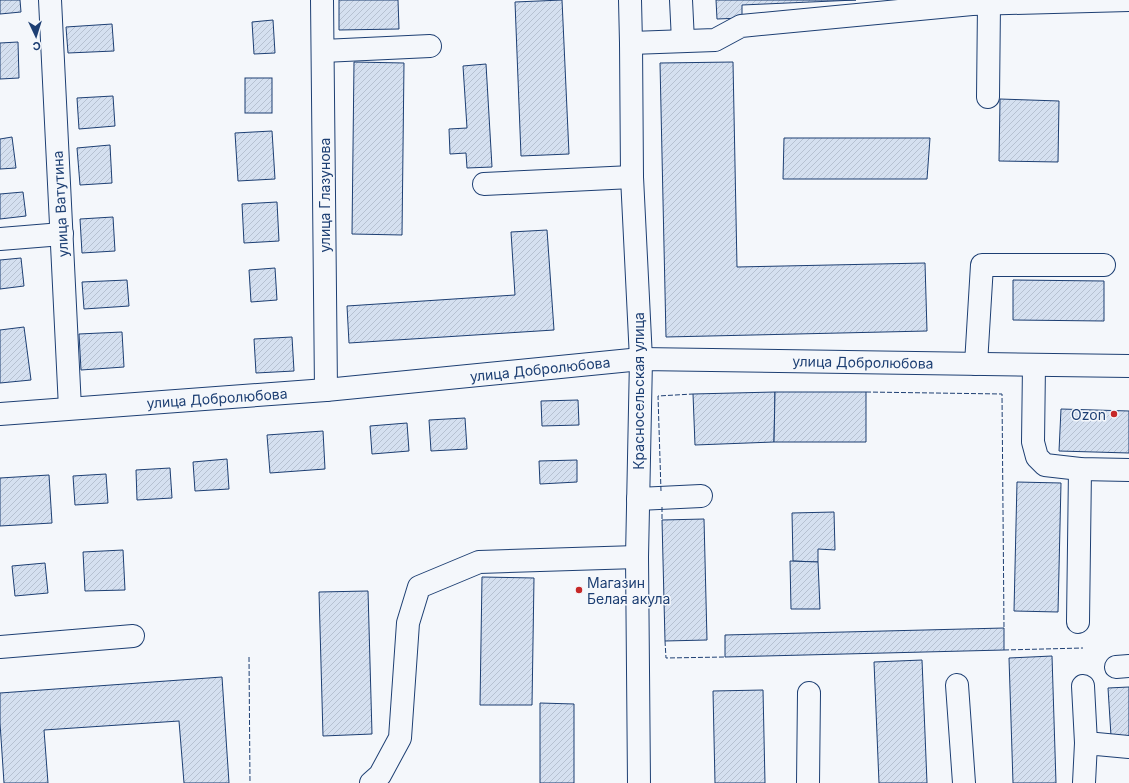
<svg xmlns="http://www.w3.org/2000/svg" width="1129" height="783" viewBox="0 0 1129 783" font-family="Inter,sans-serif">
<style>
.building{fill:url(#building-hatch);stroke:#1d3f73}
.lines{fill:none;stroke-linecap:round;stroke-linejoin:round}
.minor-casing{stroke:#1d3f73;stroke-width:24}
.major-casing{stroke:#1d3f73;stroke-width:24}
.minor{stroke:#f4f7fb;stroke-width:22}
.major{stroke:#f4f7fb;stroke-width:22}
.fence{stroke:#1d3f73;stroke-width:1;stroke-dasharray:5 2;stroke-linecap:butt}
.poi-dot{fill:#c62828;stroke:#f4f7fb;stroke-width:1.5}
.labels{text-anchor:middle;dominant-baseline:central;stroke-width:3;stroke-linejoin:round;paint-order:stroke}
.street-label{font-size:14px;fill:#1d3f73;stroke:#f4f7fb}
.poi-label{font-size:14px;fill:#1d3f73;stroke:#f4f7fb;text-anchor:end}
</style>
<defs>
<pattern id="building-hatch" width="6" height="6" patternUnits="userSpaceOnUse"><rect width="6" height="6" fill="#d5e0f0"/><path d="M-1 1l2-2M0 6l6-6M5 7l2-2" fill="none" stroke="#b6c1d1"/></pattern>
</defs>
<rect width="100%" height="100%" fill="#f4f7fb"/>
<!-- building -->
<g class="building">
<path d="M0,0h20l1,12 -21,2z"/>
<path d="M339,0h59l1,29 -60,1z"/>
<path d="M562,0l7,154 -48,2 -6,-154z"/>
<path d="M716,0h140l-114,5v13l-25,1z"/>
<path d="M273,20l2,33 -21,1 -2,-32z"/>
<path d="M112,24l2,27 -46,2 -2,-26z"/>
<path d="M18,42l1,36 -19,1v-36z"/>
<path d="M354,62l50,1 -2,172 -50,-1z"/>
<path d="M733,62l4,205 188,-4 2,68 -261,6 -6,-274z"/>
<path d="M486,64l6,103 -25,1 -1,-15 -16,1 -1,-25 18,-1 -4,-62z"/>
<rect x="245" y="78" width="27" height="35"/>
<path d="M113,96l2,30 -36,3 -2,-31z"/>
<path d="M1000,99l59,2 -1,61 -59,-1z"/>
<path d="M272,131l3,48 -37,2 -3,-48z"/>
<path d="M12,137l4,31 -16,1v-30z"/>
<path d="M784,138h146l-3,41h-144z"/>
<path d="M110,145l2,38 -32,2 -3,-37z"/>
<path d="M23,192l3,24 -26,3v-25z"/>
<path d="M277,202l2,39 -35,2 -2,-39z"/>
<path d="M113,217l2,34 -33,2 -2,-34z"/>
<path d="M547,230l7,100 -205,13 -2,-37 168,-11 -4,-63z"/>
<path d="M21,258l3,28 -24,3v-29z"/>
<path d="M275,268l2,32 -26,2 -2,-32z"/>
<path d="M127,280l2,26 -45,3 -2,-27z"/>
<path d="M1013,280l91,1v40l-91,-1z"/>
<path d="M24,327l7,53 -31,3v-53z"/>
<path d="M122,332l2,35 -43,3 -2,-36z"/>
<path d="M292,337l2,34 -38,2 -2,-34z"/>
<path d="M775,392l-1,50 -79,3 -2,-51z"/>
<path d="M775,392h91v50h-92z"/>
<path d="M578,400l1,25 -37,1 -1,-25z"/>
<path d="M1061,409l68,2v42l-70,-2z"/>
<path d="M465,418l2,31 -36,2 -2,-31z"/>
<path d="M407,423l2,28 -37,3 -2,-28z"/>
<path d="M323,431l2,38 -55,4 -3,-38z"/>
<path d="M227,459l2,30 -34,2 -2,-29z"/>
<path d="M577,460v22l-37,2 -1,-23z"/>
<path d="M170,468l2,30 -35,2 -1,-30z"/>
<path d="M106,474l2,29 -33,2 -2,-29z"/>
<path d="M49,475l3,48 -52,3v-48z"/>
<path d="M1017,482l44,1 -3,129 -44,-1z"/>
<path d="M834,512l1,38 -17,-1v13l-25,-1 -1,-48z"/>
<path d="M704,519l3,121 -42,1 -3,-121z"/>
<path d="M123,550l2,40 -40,1 -2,-39z"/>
<path d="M790,561l28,1 2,47h-29z"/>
<path d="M45,563l3,30 -33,3 -3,-30z"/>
<path d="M482,577l52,1 -2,127h-52z"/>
<path d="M368,591l4,143 -49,2 -4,-144z"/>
<path d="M1004,628v22l-279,7v-22z"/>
<path d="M1052,656l4,127h-43l-4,-125z"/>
<path d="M922,660l5,123h-48l-5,-121z"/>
<path d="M222,677l7,106h-45l-5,-62 -135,9 4,53h-44l-4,-60v-30z"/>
<path d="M1129,687v49h-18l-3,-48z"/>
<path d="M763,690l2,93h-50l-2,-92z"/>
<path d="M540,703l34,1v79h-34z"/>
</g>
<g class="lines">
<!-- minor casing -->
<g class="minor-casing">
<g id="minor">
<path d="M50,0l20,408"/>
<path d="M322,0l4,390"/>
<path d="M681,0l2,41"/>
<path d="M631,43l84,-3 26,-14 231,-22 157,-4"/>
<path d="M323,51l107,-5"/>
<path d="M988,97l1,-93"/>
<path d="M484,184l148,-7"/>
<path d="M0,239l62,-5"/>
<path d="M976,364l6,-99h122"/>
<path d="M1034,365l-1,77 4,15 8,8 35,4 49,1"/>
<path d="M0,414l326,-24 315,-31 488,7"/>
<path d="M638,499l63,-3"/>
<path d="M1078,622l2,-153"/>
<path d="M0,647l133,-11"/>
<path d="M1116,667l13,-1"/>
<path d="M957,685l7,98"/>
<path d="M1083,686l3,57"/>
<path d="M371,783l9,-8 20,-37 8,-115 11,-36 60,-25 158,-5"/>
<path d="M808,783l1,-90"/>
<path d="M1084,783l2,-40 43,4"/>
</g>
</g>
<!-- major casing -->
<g class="major-casing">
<path id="major" d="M630,0l1,43 1,134 9,182 -4,198 2,226"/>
</g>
<!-- minor -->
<use href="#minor" class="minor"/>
<!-- major -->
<use href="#major" class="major"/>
<!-- fence -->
<g class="fence">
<path d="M866,392l136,2 2,234"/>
<path d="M661,491l-3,-95 35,-2"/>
<path d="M662,507v13"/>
<path d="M665,641l1,17 59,-1"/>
<path d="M1004,650l79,-2"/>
<path d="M249,657l1,126"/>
</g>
</g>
<!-- markers -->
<g class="poi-dot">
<circle cx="1114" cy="414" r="4"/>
<circle cx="579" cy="590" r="4"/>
</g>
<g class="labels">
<!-- street labels -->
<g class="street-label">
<text transform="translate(324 195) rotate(-90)">улица Глазунова</text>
<text transform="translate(60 204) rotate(-93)">улица Ватутина</text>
<text transform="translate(863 362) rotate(1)">улица Добролюбова</text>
<text transform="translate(540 369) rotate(-6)">улица Добролюбова</text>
<text transform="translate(638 391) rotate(-90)">Красносельская улица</text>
<text transform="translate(217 398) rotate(-4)">улица Добролюбова</text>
</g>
<!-- poi labels -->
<g class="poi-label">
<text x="1106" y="414">Ozon</text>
<text x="587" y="582" text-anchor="start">Магазин<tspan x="587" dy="16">Белая акула</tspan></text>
</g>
</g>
<!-- north arrow -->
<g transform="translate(36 36) rotate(176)" stroke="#f4f7fb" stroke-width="3" paint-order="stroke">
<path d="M0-3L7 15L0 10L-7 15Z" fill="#1d3f73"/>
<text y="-6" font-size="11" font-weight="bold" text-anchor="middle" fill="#1d3f73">С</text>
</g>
</svg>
